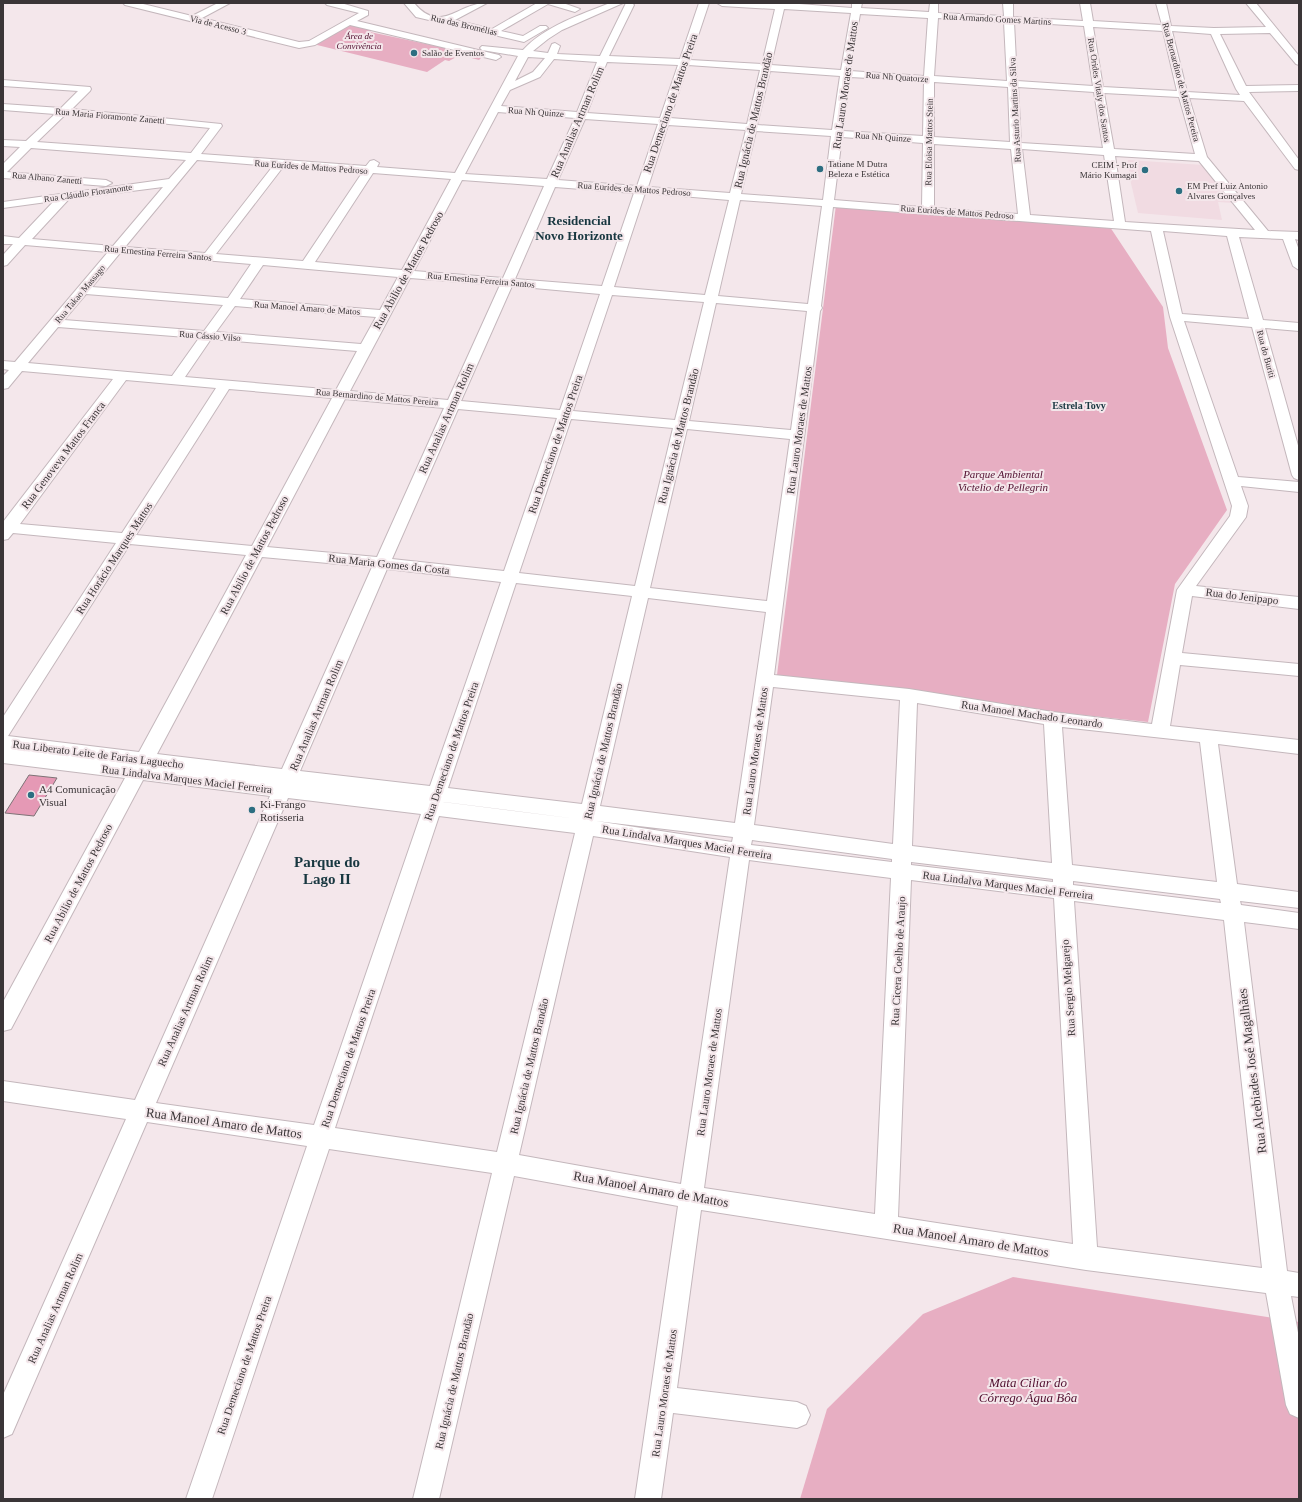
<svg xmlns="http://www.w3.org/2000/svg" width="1302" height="1502" viewBox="0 0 1302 1502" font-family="Georgia,serif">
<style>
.built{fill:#f1dbe2}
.green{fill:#e7aec2}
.building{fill:#e599b5;stroke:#7e7276}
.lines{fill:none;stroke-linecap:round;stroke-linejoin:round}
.minor-casing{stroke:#c4b7bc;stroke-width:2}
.minor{fill:#fff;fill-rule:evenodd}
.poi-dot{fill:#2c6e81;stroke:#f4e7eb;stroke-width:1.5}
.labels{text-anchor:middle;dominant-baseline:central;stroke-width:4;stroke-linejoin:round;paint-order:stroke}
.far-street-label{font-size:9px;fill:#3a3537;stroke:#f4e7eb}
.far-park-label{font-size:9px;font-style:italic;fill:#510f2f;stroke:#f4e7eb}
.far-poi-label{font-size:9px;fill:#3a3537;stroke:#f4e7eb;text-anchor:start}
.far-neighbourhood-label{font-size:10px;font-weight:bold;fill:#183740;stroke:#f4e7eb}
.street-label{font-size:11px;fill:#3a3537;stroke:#f4e7eb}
.park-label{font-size:11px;font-style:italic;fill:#510f2f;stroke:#f4e7eb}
.poi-label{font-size:11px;fill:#3a3537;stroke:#f4e7eb;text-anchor:start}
.far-district-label{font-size:13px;font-weight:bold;fill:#183740;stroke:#f4e7eb}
.near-street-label{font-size:13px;fill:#3a3537;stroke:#f4e7eb}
.near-park-label{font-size:13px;font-style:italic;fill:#510f2f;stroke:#f4e7eb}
.district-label{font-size:15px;font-weight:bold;fill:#183740;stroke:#f4e7eb}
</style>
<rect width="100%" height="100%" fill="#f4e7eb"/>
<!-- built -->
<path class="built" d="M1128,160l75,5 31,38 -16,-1 4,18 -84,-7 -8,-34z"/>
<!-- green -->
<g class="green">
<path d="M349,25l23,5 -2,2 113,24 -4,4 -19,-5 -11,6 -4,-1 -18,12 -114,-28z"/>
<path d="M836,205l274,22 53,80 5,41 59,162 -52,74 -27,138 -250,-27 -5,-5 -116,-15z"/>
<path d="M1013,1277l286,45v177h-499l27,-90 96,-95z"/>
</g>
<!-- building -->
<path class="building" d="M29,775l28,3 -23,38 -29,-3z"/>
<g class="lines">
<!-- minor casing -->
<g class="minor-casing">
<g id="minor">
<path d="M123,3h16l53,13 26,-13h12l-28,15 97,24 10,-1 50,-28 -32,-8 -2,-2h16l27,8v4l-11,6 142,34 2,2 -5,3 -146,-35 -35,20 -16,3 -174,-43z"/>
<path d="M404,3h10c27,32 43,0 73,0l-32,17 37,9 45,-26h26l17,6 -5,3 -27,-8 -47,27 22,5 17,-10h6l2,2 -24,14 -108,-25z"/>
<path d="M610,3h13l-61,27 -14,9 -15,12 15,2 4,-9 3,-1 5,3 -3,8 43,2 26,-53h6l2,2 -25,51 71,3 19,-56h10l-19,57 72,4 13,-55 -53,-3 -5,-3h69l66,5v-5h10l-1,5 68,4 1,-9h8v10l66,3 -1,-13h10v14l70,4 -3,-18h10l3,18 69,4 -6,-22h10l5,23 43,2 52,-1 -20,-24h10l43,53v9l-3,-1 -26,-31 -50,1 26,52 53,-1v6l-50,1 50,68v10l-4,-1 -51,-68 -55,-3 18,59 61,74 31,1v8l-4,-1 4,11v20l-6,-4 -10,-27 -44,-2 24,83 36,3v8l-34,-3 34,121v31l-5,-2 -2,-3 -40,-148 -68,-6 54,156 61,5v10l-58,-6 7,20 -2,11 -50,69 103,11v12l-107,-13 -10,57 117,11v12l-119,-11 -10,61 129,14v14l-81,-10 19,140 62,8v16l-59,-7 1,4 58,8v16l-55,-7 43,349 12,2v24l-8,-1 8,42v80l-9,-4 -4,-9 -20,-112 -180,-23 -385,-60 -24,178 120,14 9,4 4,9 -4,9 -9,4 -124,-15 -12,86h-26l43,-293 -164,-30 -75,323h-26l79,-326 -163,-24 -117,350h-26l121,-353 -160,-24 -135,312 -9,4v-43l123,-276 -123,-18v-20l132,19 135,-304 -127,-16 -132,249 -8,2v-29l122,-224 -122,-15v-14l129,15 -129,-15v-32l113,-174 -103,-10 -5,6 -5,1v-18l110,-143 -91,-8 -14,17 -5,1v-13l6,-6 -6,-1v-8l12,1 93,-110 -83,-7 -18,20 -4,1v-11l10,-11h-10v-8l16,2 35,-37 -51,7v-6l166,-23 17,-19 -155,-12 -24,24 99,8 6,3 -6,3 -103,-8v-14l17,-17 -17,-1v-6l23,1 29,-27 -52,-4v-6l58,4 17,-17 -75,-5v-6l87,7 1,2 -1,2 -18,18 149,15 1,2 -21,28 165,12 4,-5 4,-1 5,3 -2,4 78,6 63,-117 -36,-6 -2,-2 2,-2 41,4c22,-24 57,-35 87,-47zM784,9l67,4 -10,57 -70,-5zM860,14l68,4 -4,58 -74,-5zM938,18l66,4 3,59 -73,-5zM1014,22l70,4 9,60 -76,-5zM1093,27l70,4 14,60 -74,-4zM1172,31l39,3 25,55 4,6 -53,-3zM528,57l17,1 -12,14 -18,9zM554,59l43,3 -20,50 -76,-6 9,-16 30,-13zM607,62l71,3 -18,53 -73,-5zM688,65l72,5 -13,54 -77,-6zM770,71l70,5 -8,54 -75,-5zM850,77l74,4 -1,55 -80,-5zM934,82l74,5 2,55 -76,-5zM1018,87l76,5 9,56 -82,-5zM1104,93l75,4 16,57 -81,-5zM498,112l77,6 -28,61 -82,-5zM66,114l144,14 -19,25 -154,-11zM585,119l73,5 -21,62 -79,-6zM668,125l78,5 -16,63 -82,-6zM756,131l75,5 -8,64 -82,-6zM842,137l81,6 -1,64 -88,-7zM934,144l77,5 7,65 -84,-6zM1022,149l82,6 10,66 -84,-6zM1115,156l84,5 56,69 -130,-8zM197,160l76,6 -68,87 -80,-6zM283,167l79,6 -59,88 -87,-7zM373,173l78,6 -49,91 -87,-8zM462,180l82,6 -41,92 -89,-7zM163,187l-50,59 -81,-7 37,-40zM555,187l79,6 -32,93 -87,-7zM645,193l84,7 -24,95 -91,-8zM740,200l82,6 -14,98 -90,-8zM833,207l318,24 19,86 62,189 -2,10 -53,74 -25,134 -99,-12 -144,-23 -135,-14 46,-364 2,-3 -1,-2zM1163,231l64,5 22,83 -67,-5zM120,253l131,11 -23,34 -136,-11zM263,265l135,12 -18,33 -140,-11zM410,278l90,7 -52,115 -98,-9zM512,286l88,8 -40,116 -99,-9zM86,294l137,11 -19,26 -140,-11zM612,295l92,7 -29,118 -102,-9zM716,303l91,8 -16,119 -102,-9zM235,306l141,11 -15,27 -145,-12zM58,327l141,11 -27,38 -144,-13zM211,339l146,12 -21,39 -151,-13zM126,380l90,8 -94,145 -102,-9zM229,389l103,9 -80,148 -116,-11zM345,399l99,9 -67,149 -110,-10zM458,409l99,9 -53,153 -112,-12zM571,419l102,9 -38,158 -116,-13zM687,429l103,10 -23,162 -117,-13zM130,544l116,11 -107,197 -131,-16zM262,557l110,10 -90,202 -125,-15zM387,569l114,13 -71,204 -130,-15zM516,583l116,13 -50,208 -134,-16zM648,598l118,14 -31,211 -135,-17zM773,687l127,13 -7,144 -139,-19zM917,703l127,21 8,139 -140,-17zM1062,727l138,15 17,140 -145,-17zM288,798l133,16 -107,311 -158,-22zM444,802l134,17 -135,-17zM439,816l136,17 -78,319 -162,-24zM596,821l137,16 -1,5zM593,836l137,21 -49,327 -162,-29zM752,840l140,19v3l-141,-17zM749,860l142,18 -16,336 -171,-26zM911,862l142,17v3l-142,-17zM911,880l143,18 19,346 -175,-27zM1073,881l147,18 1,4 -148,-18zM1074,901l150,19 38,348 -165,-21z"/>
</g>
</g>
<!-- minor -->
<use href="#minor" class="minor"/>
</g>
<!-- markers -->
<g class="poi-dot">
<circle cx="414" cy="53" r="4"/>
<circle cx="820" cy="169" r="4"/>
<circle cx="1145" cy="170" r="4"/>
<circle cx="1179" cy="191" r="4"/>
<circle cx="31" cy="795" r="4"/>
<circle cx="252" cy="810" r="4"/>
</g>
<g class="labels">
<!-- far-street labels -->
<g class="far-street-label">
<text transform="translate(997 19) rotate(3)">Rua Armando Gomes Martins</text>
<text transform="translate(218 25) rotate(14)">Via de Acesso 3</text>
<text transform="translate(464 25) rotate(13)">Rua das Bromélias</text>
<text transform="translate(897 77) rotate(4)">Rua Nh Quatorze</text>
<text transform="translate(1181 82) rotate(75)">Rua Bernardino de Mattos Pereira</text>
<text transform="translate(1099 90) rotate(81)">Rua Orides Vitaly dos Santos</text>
<text transform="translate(1015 110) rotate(-93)">Rua Asturio Martins da Silva</text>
<text transform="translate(536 112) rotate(4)">Rua Nh Quinze</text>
<text transform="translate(110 116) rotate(5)">Rua Maria Fioramonte Zanetti</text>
<text transform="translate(883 137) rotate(4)">Rua Nh Quinze</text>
<text transform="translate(929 142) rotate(-89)">Rua Eloisa Mattos Stein</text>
<text transform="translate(311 167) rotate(4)">Rua Eurídes de Mattos Pedroso</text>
<text transform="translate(47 178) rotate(5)">Rua Albano Zanetti</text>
<text transform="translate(634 189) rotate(4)">Rua Eurídes de Mattos Pedroso</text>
<text transform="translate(88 193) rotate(-8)">Rua Cláudio Fioramonte</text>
<text transform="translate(957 212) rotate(4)">Rua Eurídes de Mattos Pedroso</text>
<text transform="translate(158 253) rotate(5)">Rua Ernestina Ferreira Santos</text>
<text transform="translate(481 280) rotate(5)">Rua Ernestina Ferreira Santos</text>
<text transform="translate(80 294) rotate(-50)">Rua Takao Massago</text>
<text transform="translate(307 308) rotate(4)">Rua Manoel Amaro de Matos</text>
<text transform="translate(210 336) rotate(4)">Rua Cássio Vilso</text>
<text transform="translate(1266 354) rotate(75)">Rua do Buriti</text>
<text transform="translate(377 397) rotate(5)">Rua Bernardino de Mattos Pereira</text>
</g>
<!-- far-park labels -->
<g class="far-park-label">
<text x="359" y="36">Área de<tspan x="359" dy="10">Convivência</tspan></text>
</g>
<!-- far-poi labels -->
<g class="far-poi-label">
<text x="422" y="53">Salão de Eventos</text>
<text x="828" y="164">Tatiane M Dutra<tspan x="828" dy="10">Beleza e Estética</tspan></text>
<text x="1137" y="165" text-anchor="end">CEIM - Prof<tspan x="1137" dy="10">Mário Kumagai</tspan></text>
<text x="1187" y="186">EM Pref Luiz Antonio<tspan x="1187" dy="10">Alvares Gonçalves</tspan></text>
</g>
<!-- far-neighbourhood labels -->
<g class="far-neighbourhood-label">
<text x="1079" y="405">Estrela Tovy</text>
</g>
<!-- street labels -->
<g class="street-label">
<text transform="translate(845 85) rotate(-82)">Rua Lauro Moraes de Mattos</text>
<text transform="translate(670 103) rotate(-71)">Rua Demeciano de Mattos Preira</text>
<text transform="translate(753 120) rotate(-77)">Rua Ignácia de Mattos Brandão</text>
<text transform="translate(577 122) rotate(-67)">Rua Analias Artman Rolim</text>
<text transform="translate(408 270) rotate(-61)">Rua Abilio de Mattos Pedroso</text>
<text transform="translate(446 418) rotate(-66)">Rua Analias Artman Rolim</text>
<text transform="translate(799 430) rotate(-82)">Rua Lauro Moraes de Mattos</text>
<text transform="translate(678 436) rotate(-76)">Rua Ignácia de Mattos Brandão</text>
<text transform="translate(555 444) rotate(-71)">Rua Demeciano de Mattos Preira</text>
<text transform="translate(63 455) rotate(-53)">Rua Genoveva Mattos Franca</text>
<text transform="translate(254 555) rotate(-62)">Rua Abilio de Mattos Pedroso</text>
<text transform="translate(114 558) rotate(-57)">Rua Horácio Marques Mattos</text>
<text transform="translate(389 564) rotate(6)">Rua Maria Gomes da Costa</text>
<text transform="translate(1242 596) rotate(7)">Rua do Jenipapo</text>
<text transform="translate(1032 714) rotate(8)">Rua Manoel Machado Leonardo</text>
<text transform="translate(316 715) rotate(-67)">Rua Analias Artman Rolim</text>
<text transform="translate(451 751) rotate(-71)">Rua Demeciano de Mattos Preira</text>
<text transform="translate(603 751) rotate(-77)">Rua Ignácia de Mattos Brandão</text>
<text transform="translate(755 751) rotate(-82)">Rua Lauro Moraes de Mattos</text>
<text transform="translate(98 754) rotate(7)">Rua Liberato Leite de Farias Laguecho</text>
<text transform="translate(187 779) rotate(7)">Rua Lindalva Marques Maciel Ferreira</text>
<text transform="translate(687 842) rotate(9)">Rua Lindalva Marques Maciel Ferreira</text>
<text transform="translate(78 883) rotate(-62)">Rua Abilio de Mattos Pedroso</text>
<text transform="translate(1008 885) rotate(7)">Rua Lindalva Marques Maciel Ferreira</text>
<text transform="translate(898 961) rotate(-87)">Rua Cicera Coelho de Araujo</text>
<text transform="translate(1068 988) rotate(-94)">Rua Sergio Melgarejo</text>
<text transform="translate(185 1011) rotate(-66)">Rua Analias Artman Rolim</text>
<text transform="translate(348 1058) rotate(-71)">Rua Demeciano de Mattos Preira</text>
<text transform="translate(529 1066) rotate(-77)">Rua Ignácia de Mattos Brandão</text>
<text transform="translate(709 1072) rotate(-82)">Rua Lauro Moraes de Mattos</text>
<text transform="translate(55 1308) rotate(-66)">Rua Analias Artman Rolim</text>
<text transform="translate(244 1365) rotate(-71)">Rua Demeciano de Mattos Preira</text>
<text transform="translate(454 1381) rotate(-77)">Rua Ignácia de Mattos Brandão</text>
<text transform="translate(664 1393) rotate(-82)">Rua Lauro Moraes de Mattos</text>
</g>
<!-- park labels -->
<g class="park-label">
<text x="1003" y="474">Parque Ambiental<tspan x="1003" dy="13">Victelio de Pellegrin</tspan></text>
</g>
<!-- poi labels -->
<g class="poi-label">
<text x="39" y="789">A4 Comunicação<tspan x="39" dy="13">Visual</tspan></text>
<text x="260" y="804">Ki-Frango<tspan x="260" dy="13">Rotisseria</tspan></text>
</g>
<!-- far-district labels -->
<g class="far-district-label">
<text x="579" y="220">Residencial<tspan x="579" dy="15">Novo Horizonte</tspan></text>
</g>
<!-- near-street labels -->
<g class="near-street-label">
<text transform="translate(1252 1071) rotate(-97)">Rua Alcebiades José Magalhães</text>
<text transform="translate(224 1123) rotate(8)">Rua Manoel Amaro de Mattos</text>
<text transform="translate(651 1189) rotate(10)">Rua Manoel Amaro de Mattos</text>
<text transform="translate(971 1240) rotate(9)">Rua Manoel Amaro de Mattos</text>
</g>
<!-- near-park labels -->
<g class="near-park-label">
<text x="1028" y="1382">Mata Ciliar do<tspan x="1028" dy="15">Córrego Água Bôa</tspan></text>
</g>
<!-- district labels -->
<g class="district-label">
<text x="327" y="862">Parque do<tspan x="327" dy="17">Lago II</tspan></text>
</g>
</g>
<!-- border -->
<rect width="1302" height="1502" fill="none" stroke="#3a3537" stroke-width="8"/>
</svg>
